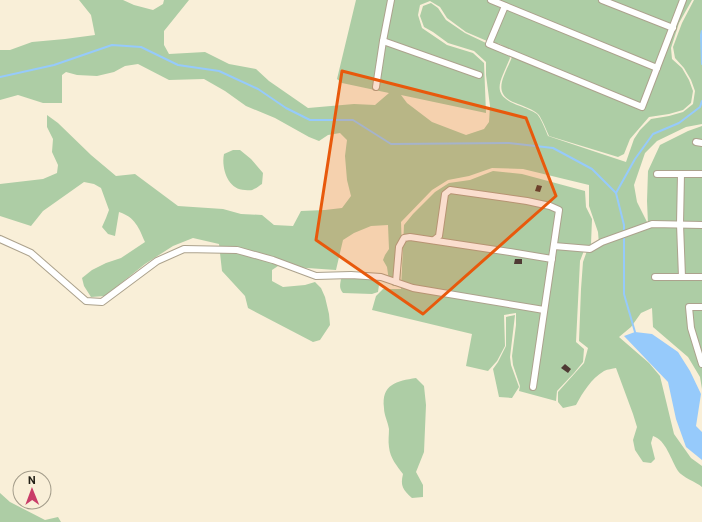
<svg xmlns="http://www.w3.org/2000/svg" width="702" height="522" viewBox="0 0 702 522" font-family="Roboto,sans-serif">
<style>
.green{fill:#adcda5}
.water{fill:#96cafb}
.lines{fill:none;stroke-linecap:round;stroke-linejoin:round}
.stream{stroke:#96cafb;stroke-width:2}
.building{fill:#4f3a34}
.minor-casing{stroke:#aca28d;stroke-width:8}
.minor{stroke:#fff;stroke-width:6}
.marked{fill:#e8590c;fill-opacity:0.2;stroke:#e8590c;stroke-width:3;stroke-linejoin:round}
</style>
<rect width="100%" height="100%" fill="#f9efd8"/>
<!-- green -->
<g class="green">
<path d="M79,0h44l11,5 19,5 10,-6 1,-4h25l-25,31v14l5,9 36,-2 24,12 27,5 13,12 39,27 46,-4 21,1 14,-12 -47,-10 -5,-4 19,-79h336l-13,23 -8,25 1,11 10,9 7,12 4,11 -2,12 -8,7 -14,4 -20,3 -19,22 -6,15 -6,3 -69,-21c-2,-5 -8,-19 -11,-22 -4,-4 -15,-8 -20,-10 -28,-9 -14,-27 -6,-47l-3,-8 -9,-5 -13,-3 -21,-9 -19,-14 -7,-11 -10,-6 -10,4 -2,10 4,13 25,17 26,8 11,10 2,50 -85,-18 6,8 25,19 34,13 18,-6 5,-7 1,-16 -4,-31v-13l-12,-11 -26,-8 -15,-11 -9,-5 -4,-11 3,-10 8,-3 7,5 8,12 19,13 21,10 12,3 9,4 3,8c-9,23 -22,37 10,48 5,2 13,5 17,8 4,4 9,17 11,22l78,26 8,-23 6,-9 11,-11 18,-3 14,-4 10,-8 2,-13 -4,-11 -7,-12 -9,-10 -2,-11 9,-24 12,-23h8v124l-16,3 -29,14 -12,12 -11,32 3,17 11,22 -1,-23 1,-30 12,-26 28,-14 14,-5v263l-2,-12 -12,-20 -35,-30 -1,-19 -11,5 -10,14 -12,10 30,26 11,13 14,58 17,24 11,8v21c-6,-5 -20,-10 -24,-16 -7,-11 -12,-31 -25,-35l-2,7 4,16 -4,4 -8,-1 -8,-12 -2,-10 4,-13 -4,-13 -17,-46c-4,1 -8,1 -12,3 -13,8 -21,21 -28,34l-13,3 -5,-6v-10l26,-29 4,-15 -9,-7 2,-52 2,-27 5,-14 11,-4 -1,-12 -9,-26v-21l-66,-16 -31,-1 -23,8 -21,4 -16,10 -31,32 1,29 -2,32 -7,3 -4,-5 -2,-14 -4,-7 2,-5 4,-6 -1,-24 -17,1 -17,7 -11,7 -7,30 -58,-4 -6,4v11l11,6 22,-2 10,-3 6,6 4,9 4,17 1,11 -10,15 -7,2 -65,-34 -3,-12 -23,-25 -3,-27 -26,-6 -20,8 -28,18 -40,32 -14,1 -7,-11 -2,-8 10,-8 14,-7 15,-5 24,-16c-6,-14 -10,-25 -26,-30l-4,24 -7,-2 -6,-7 4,-9 3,-8 -8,-22 -7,-4 -10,-2 -41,29 -12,15 -31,-10v-32l43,-5 14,-6 1,-8 -6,-13 1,-13 -6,-12v-12l11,8 33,32 25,21 19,-2 43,32 45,3 18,5 21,1 12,10 19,1 8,-15 24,-1 17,-2 9,-12 -4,-16 -2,-24 2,-16 -7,-7 -12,2 -9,6 -10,-4 -34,-19 -29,-12 -21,-15 -21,-12 -35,1 -31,-16 -13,2 -11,6 -17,4 -20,-1 -11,-3 -4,3v28h-19l-25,-8 -18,5v-50h10l22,-8 33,-3 30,-4 -4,-20z"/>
<path d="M233,150h7l11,9 12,14 -1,11c-2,1 -5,4 -8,5 -2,2 -6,1 -9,1 -17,0 -24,-22 -21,-36z"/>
<path d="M493,171l29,3 63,17 1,16 6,12 -1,25 -6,4 -5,13 -4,81 8,7 -1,13 -9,11 -17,18 -1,10 -37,-10 1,-5 -7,-21 -1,-9 4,-31v-12l-12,2 1,31 -8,15 -9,10 -22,-5 6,-32 -100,-24 4,-14 7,-7h18l3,-64 9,-11 22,-22 14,-9 21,-3z"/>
<path d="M346,277l30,1 3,7 -1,7 -6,2 -29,-1c-4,-5 -3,-8 -2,-14z"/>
<path d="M515,315l-5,42 1,8 8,22 -7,11 -13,-1 -6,-28 5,-7 8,-16v-29z"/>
<path d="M416,378l8,8 2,19 -2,47 -8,20 7,13v12l-11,1c-9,-8 -12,-12 -9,-24 -6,-8 -13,-16 -14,-27 -1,-6 0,-12 0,-18 -1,-7 -5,-14 -5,-21 -3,-24 13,-27 32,-30z"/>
<path d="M0,493l10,9 35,18 13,-3 3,5h-61z"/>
</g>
<!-- water -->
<path class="water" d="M635,332l17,2 26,18 12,19 11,23 -5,32 6,6v28l-16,-13 -10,-28 -8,-37 -44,-46z"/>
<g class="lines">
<!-- stream -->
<g class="stream">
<path d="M702,31l-1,4 1,29"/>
<path d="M0,77l54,-12 58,-20 29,2 37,18 41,6 39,18 28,19 24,12h43l38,24 118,-1 44,5 39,21 24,24 8,32v69l11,38"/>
<path d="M616,193l19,-34 18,-25 26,-11 21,-16 2,-6"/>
</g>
</g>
<!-- building -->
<g class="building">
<path d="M537,185l5,1 -2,6 -5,-1z"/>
<path d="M515,259h7v5h-8z"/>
<path d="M565,364l6,5 -3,4 -7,-5z"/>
</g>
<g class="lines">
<!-- minor casing -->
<g class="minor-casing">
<g id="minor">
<path d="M491,0l166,68"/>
<path d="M602,0l71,28"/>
<path d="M505,6l-16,38 153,63 41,-107"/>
<path d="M383,41l96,34"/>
<path d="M376,87l7,-46 8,-41"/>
<path d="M696,142l6,1"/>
<path d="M657,174h45"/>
<path d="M681,174l-1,50 2,53"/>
<path d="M0,239l31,14 55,48 16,1 55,-41 27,-12 53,1 36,10 43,16 35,-1 30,2 32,11 131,22"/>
<path d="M434,240l5,-4 6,-42 5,-4 77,11 23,5 9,4 -26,177"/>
<path d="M554,246l36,3 12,-7 50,-18 50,1"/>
<path d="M655,277h47"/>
<path d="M396,282l3,-35 5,-9 6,-1 100,15 42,7"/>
<path d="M702,307h-13l2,21 11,36"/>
</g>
</g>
<!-- minor -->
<use href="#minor" class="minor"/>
</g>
<!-- marked area -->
<path class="marked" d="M342,71l184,47 30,78 -133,118 -107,-74z"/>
<!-- north arrow -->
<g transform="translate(32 490) rotate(359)"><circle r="19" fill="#f9efd8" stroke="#a39c8a"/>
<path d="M0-3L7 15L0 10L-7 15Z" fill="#c93c68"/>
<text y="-6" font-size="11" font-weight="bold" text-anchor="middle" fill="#221f16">N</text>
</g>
</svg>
